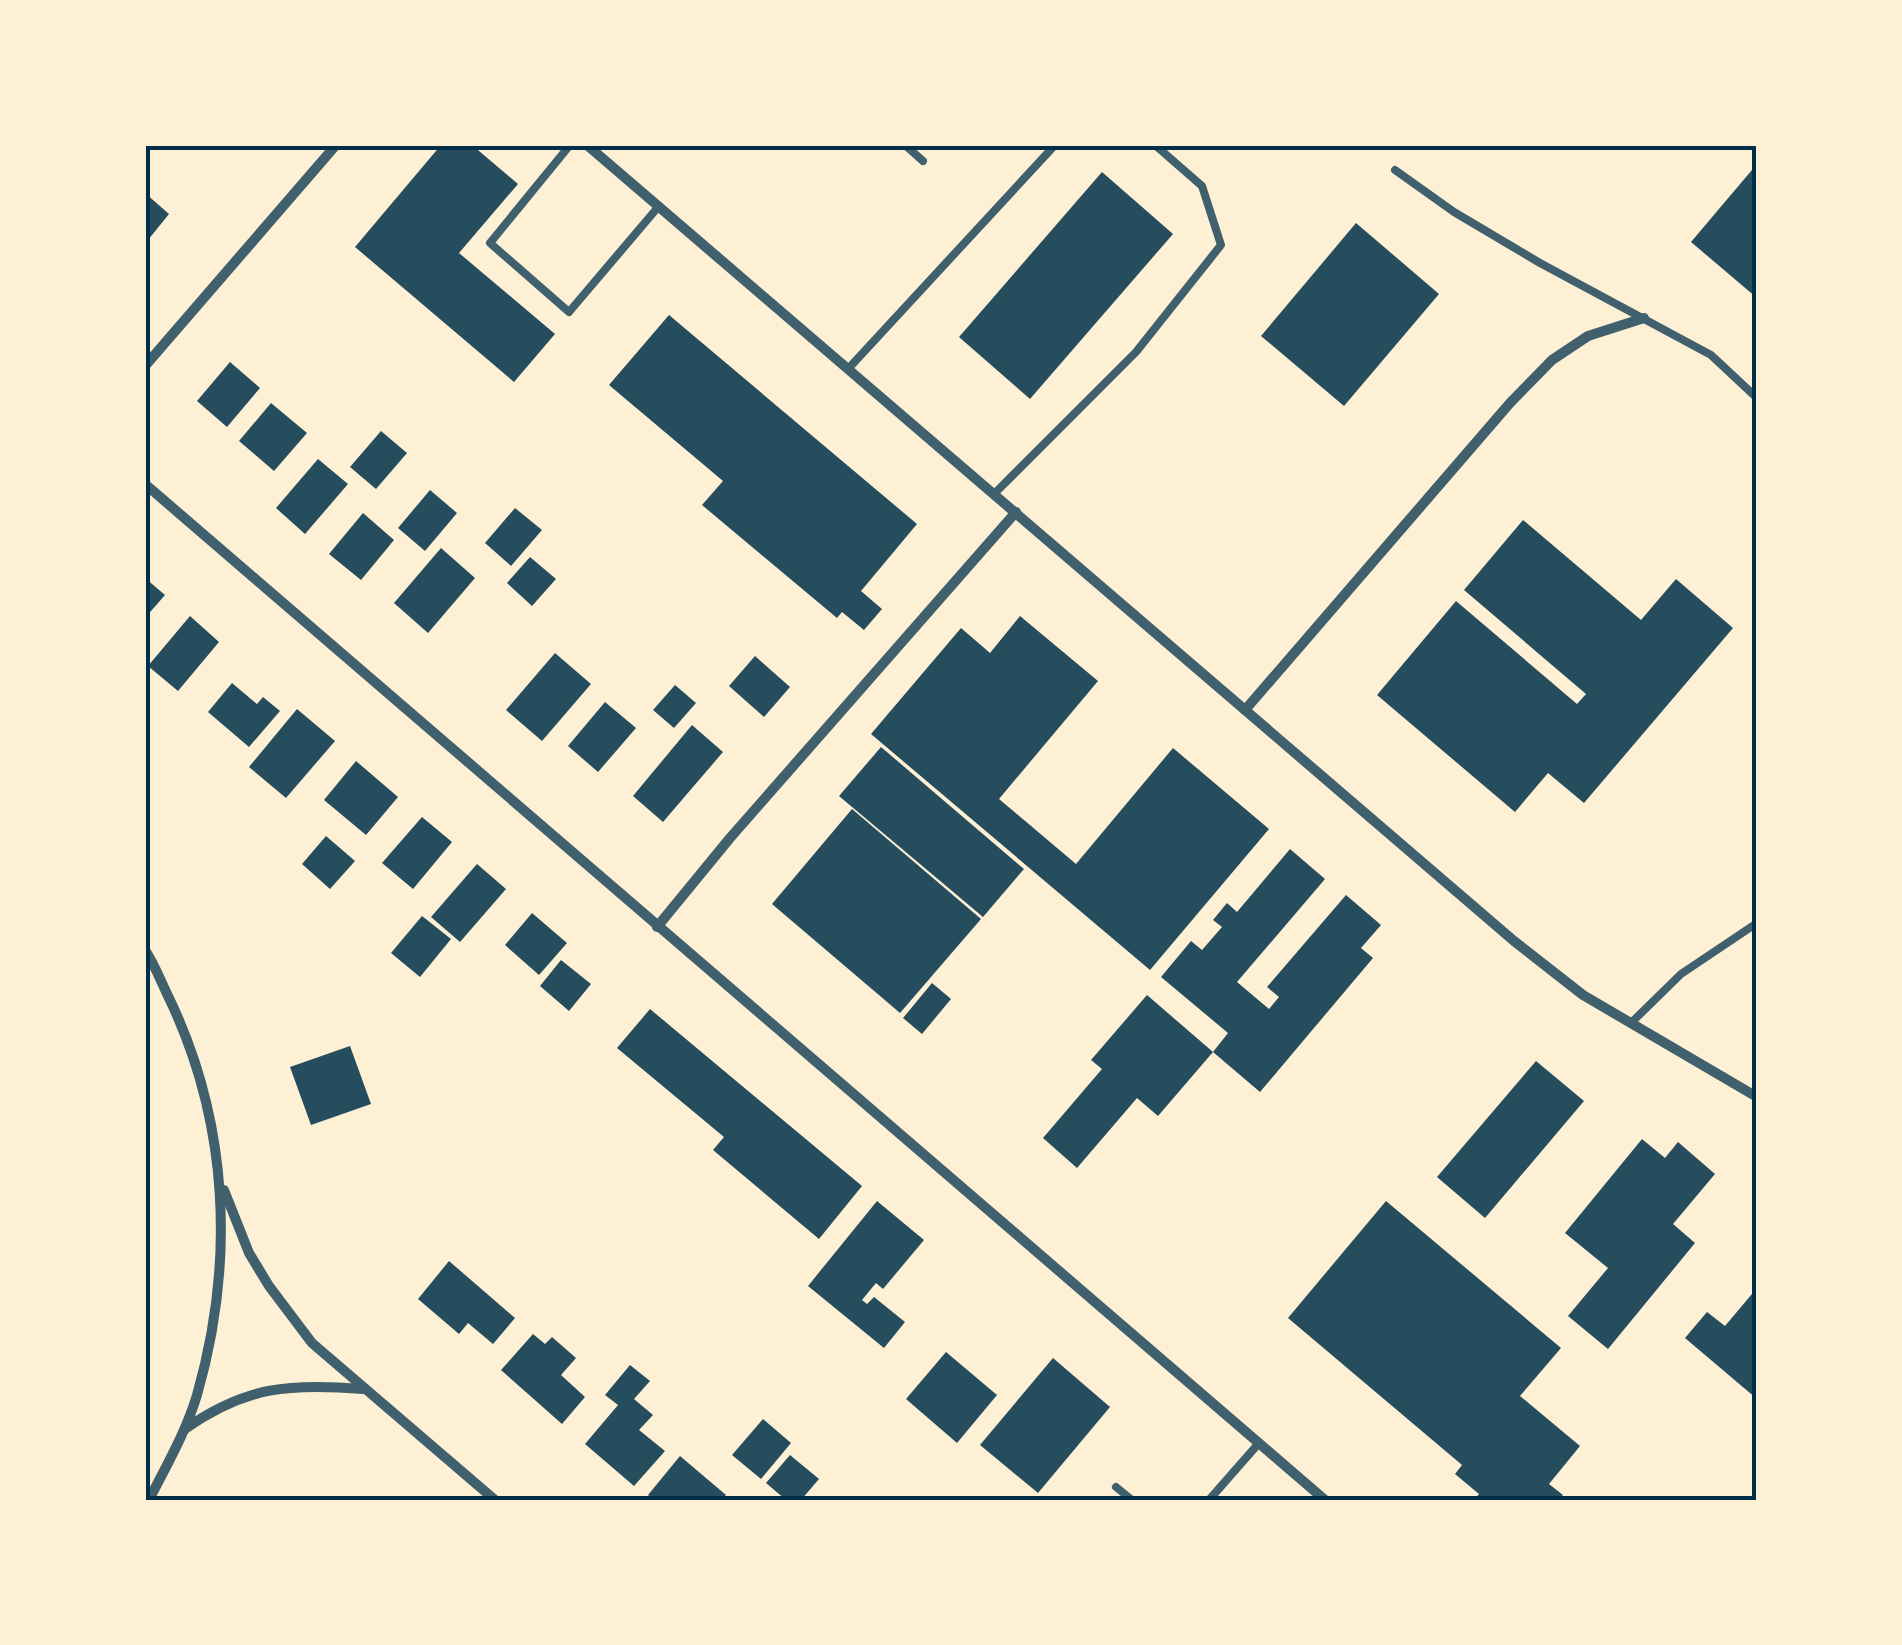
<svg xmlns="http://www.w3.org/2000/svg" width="1902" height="1645" viewBox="0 0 1902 1645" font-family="'Titillium Web',sans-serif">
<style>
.building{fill:#264d5e}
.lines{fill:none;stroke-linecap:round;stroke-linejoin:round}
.service{stroke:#3f606c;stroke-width:8}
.minor{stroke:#3f606c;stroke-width:10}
.neatline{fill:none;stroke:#003049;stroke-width:4}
</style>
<rect width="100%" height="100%" fill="#fdf0d5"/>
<!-- building -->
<g class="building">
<path d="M441,145h31l46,39 -59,69 96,81 -41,48 -159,-135z"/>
<path d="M1757,164v134l-66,-56z"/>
<path d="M1102,172l71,62 -143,165 -71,-62z"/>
<path d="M145,193l24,21 -21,26 -3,-3z"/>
<path d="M1356,223l83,71 -95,112 -83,-70z"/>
<path d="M669,315l248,209 -56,67 21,18 -18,21 -22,-18 -5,6 -135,-113 21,-24 -114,-96z"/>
<path d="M230,362l30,26 -33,39 -30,-26z"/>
<path d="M271,403l36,30 -33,38 -35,-30z"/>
<path d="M381,431l26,22 -31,36 -26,-22z"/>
<path d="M318,459l30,25 -43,50 -29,-26z"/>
<path d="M430,490l27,23 -32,38 -27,-23z"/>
<path d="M515,508l27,22 -31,36 -26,-23z"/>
<path d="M363,513l31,27 -33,40 -32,-26z"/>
<path d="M1523,520l118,100 35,-41 57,49 -149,175 -36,-30 -33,39 -138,-117 79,-94 121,103 9,-10 -122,-104z"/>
<path d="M441,548l34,30 -47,55 -34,-30z"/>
<path d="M530,557l26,22 -24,27 -25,-23z"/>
<path d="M145,578l20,17 -20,23z"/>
<path d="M190,616l29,26 -41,49 -30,-25z"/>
<path d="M1020,616l78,65 -99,118 77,65 97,-116 96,81 -119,141 -279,-236 90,-106 29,25z"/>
<path d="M555,653l36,31 -49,57 -36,-31z"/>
<path d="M755,656l35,31 -26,30 -35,-31z"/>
<path d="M232,683l25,21 6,-7 17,14 -31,36 -41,-35z"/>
<path d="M675,685l21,18 -22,25 -21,-18z"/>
<path d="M605,702l31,26 -38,44 -30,-26z"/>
<path d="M297,709l38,32 -49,57 -37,-31z"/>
<path d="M692,725l31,27 -60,70 -30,-26z"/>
<path d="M881,747l143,122 -41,48 -144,-121z"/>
<path d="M356,761l42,36 -32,38 -42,-35z"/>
<path d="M852,809l129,110 -81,94 -128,-109z"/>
<path d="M422,817l30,25 -39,47 -31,-26z"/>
<path d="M326,836l29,25 -25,28 -28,-25z"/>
<path d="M1290,849l35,30 -88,103 32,27 10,-12 -12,-10 79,-92 35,30 -20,23 12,10 -113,134 -47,-40 15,-19 -67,-56 30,-36 11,9 20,-23 -9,-7 14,-17 10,9z"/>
<path d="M477,864l29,25 -46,53 -29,-25z"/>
<path d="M532,913l35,30 -28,32 -34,-30z"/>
<path d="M422,916l29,23 -31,38 -29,-24z"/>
<path d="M561,960l30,24 -22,27 -29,-25z"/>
<path d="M932,983l19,16 -29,35 -19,-16z"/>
<path d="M1147,995l66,57 -55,64 -21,-18 -60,70 -34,-30 59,-69 -11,-9z"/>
<path d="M650,1009l212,177 -43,53 -106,-89 11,-13 -107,-89z"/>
<path d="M350,1046l21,58 -60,21 -21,-58z"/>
<path d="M1536,1061l48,40 -99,117 -48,-41z"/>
<path d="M1642,1139l23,19 13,-16 37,32 -42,50 22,19 -87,106 -40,-33 40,-48 -43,-35z"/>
<path d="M877,1201l47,39 -41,49 -7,-6 -14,17 5,4 7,-7 31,25 -21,26 -76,-62z"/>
<path d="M1386,1201l175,147 -41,48 60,50 -31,38 14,11 -5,5h-84l5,-6 -24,-20 7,-9 -174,-147z"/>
<path d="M449,1261l66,57 -22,26 -25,-21 -9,11 -41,-35z"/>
<path d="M1757,1288v111l-72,-61 22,-26 18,14z"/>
<path d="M533,1334l12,10 7,-7 24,21 -15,17 24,22 -23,27 -61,-54z"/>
<path d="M946,1352l51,43 -40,48 -51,-44z"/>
<path d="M1053,1358l57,49 -72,86 -58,-48z"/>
<path d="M630,1365l20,16 -16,18 19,16 -14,15 26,21 -31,35 -49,-42 33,-39 -13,-10z"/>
<path d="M763,1419l28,24 -30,36 -29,-24z"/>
<path d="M790,1455l29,24 -18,21h-15l-20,-17z"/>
<path d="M680,1456l46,39 -5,5h-67l-6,-5z"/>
</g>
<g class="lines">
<!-- service -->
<g class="service">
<path d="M570,145l-80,98 79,69 90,-106"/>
<path d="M905,145l18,16"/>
<path d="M1395,170l59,42 86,51 171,92 46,43"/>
<path d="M848,369l207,-224"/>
<path d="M994,494l142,-142 85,-107 -19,-59 -47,-41"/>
<path d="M1631,1023l50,-49 76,-51"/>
<path d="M1116,1487l16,13"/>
<path d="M1209,1500l50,-57"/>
</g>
<!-- minor -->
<g class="minor">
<path d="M587,145l927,796 69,54 174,102"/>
<path d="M145,366l191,-221"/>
<path d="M145,484l1180,1016"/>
<path d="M1245,710l265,-307 42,-43 36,-24 56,-18"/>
<path d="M657,927l73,-89 286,-326"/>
<path d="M145,950c10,15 16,32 24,48 60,125 66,264 28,397 -11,37 -31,71 -48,105"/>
<path d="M224,1190l25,63 20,33 43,57 183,157"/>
<path d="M185,1429c61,-43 106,-46 178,-40"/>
</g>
</g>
<!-- border -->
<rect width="1902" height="1645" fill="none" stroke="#fdf0d5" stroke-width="295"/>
<rect x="148" y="148" width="1606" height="1350" class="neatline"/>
</svg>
